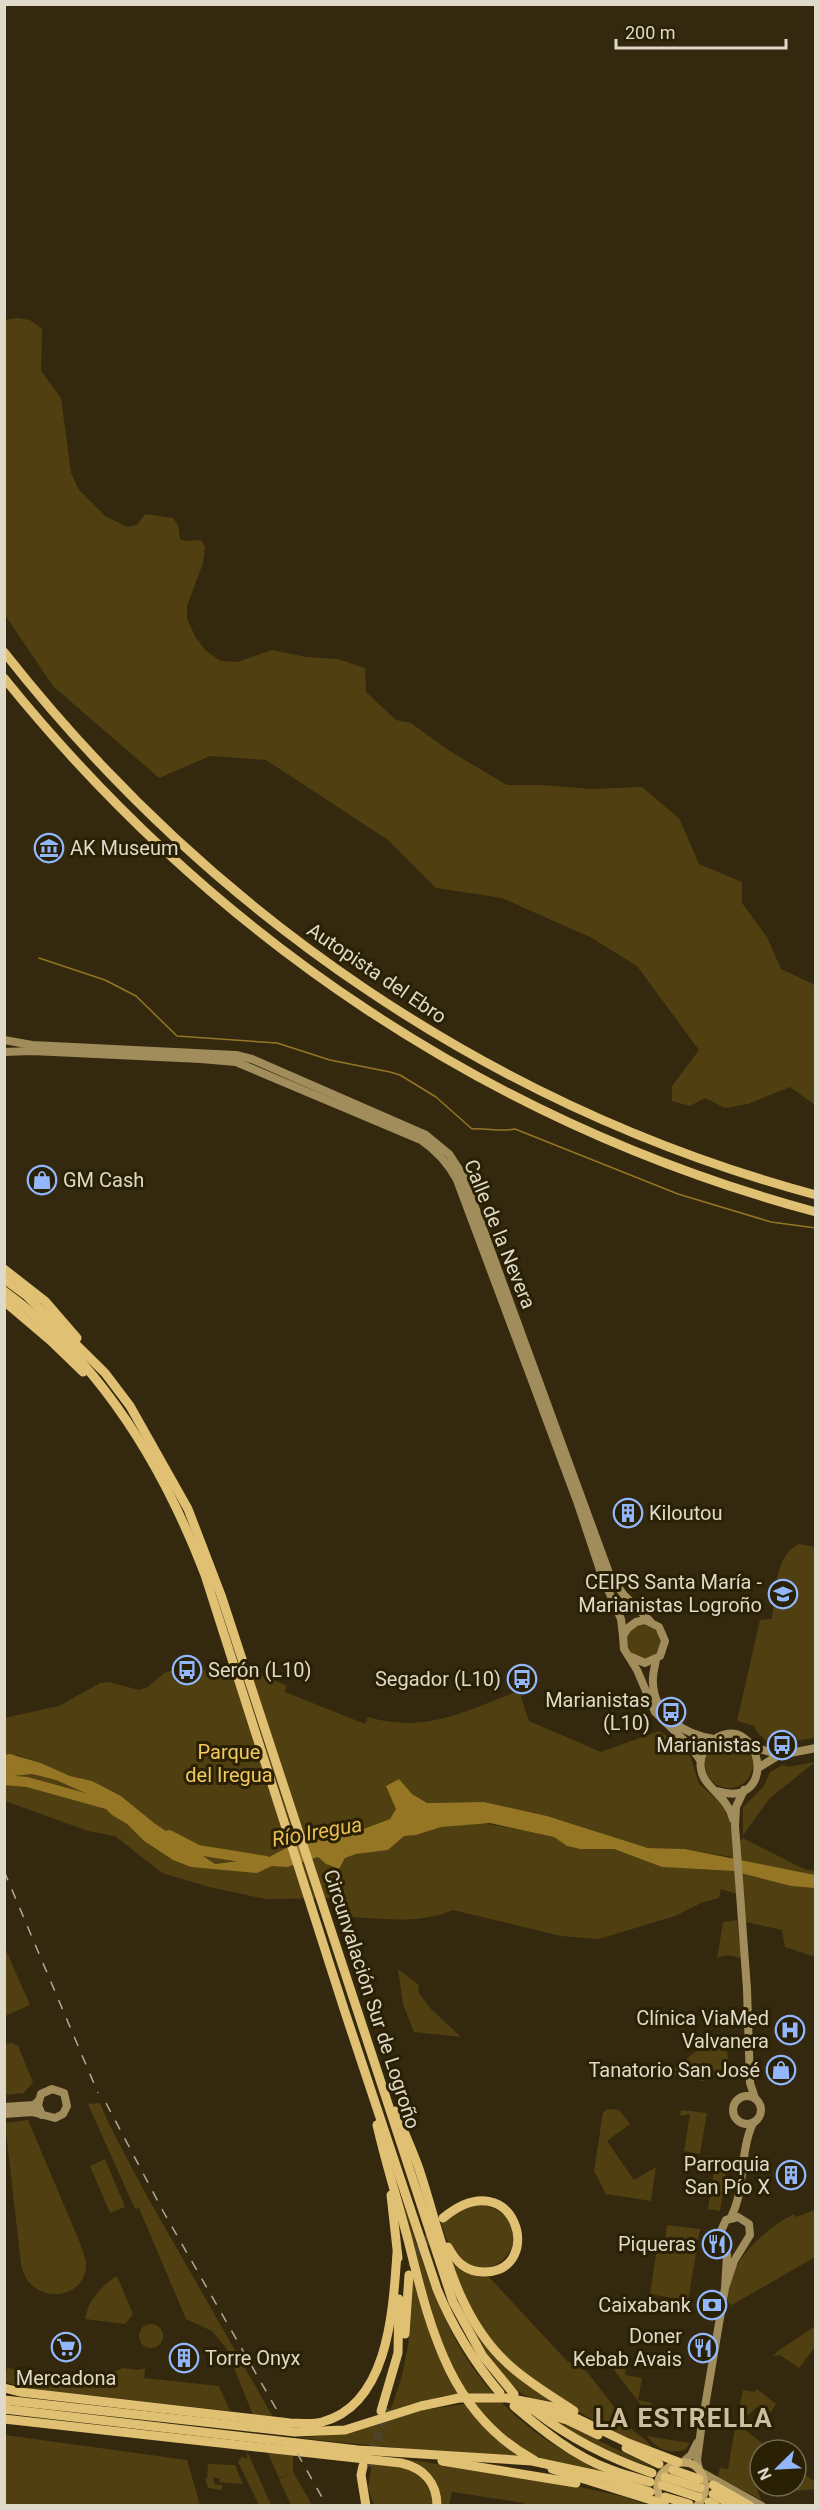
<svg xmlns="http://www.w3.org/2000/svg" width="820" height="2510" viewBox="0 0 820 2510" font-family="Roboto,sans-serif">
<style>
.green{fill:#503f11}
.water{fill:#957625}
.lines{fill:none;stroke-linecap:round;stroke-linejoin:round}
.stream{stroke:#957625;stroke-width:1.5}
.river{stroke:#957625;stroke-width:10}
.highway-tunnel{stroke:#4e432a;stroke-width:9;stroke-dasharray:9 4.5;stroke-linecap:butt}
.secondary{stroke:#a18d5c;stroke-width:8}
.primary{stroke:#c2a768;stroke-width:8}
.highway{stroke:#e0c072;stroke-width:9}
.rail{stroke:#afa895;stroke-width:1.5;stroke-dasharray:10 10;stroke-linecap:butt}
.labels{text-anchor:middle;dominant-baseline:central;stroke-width:6;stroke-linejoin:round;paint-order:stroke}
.poi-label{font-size:20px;fill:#dfd9c9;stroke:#2a2004;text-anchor:end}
.street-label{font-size:20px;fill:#dfd9c9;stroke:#2a2004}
.park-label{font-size:20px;fill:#f4c95d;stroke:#2a2004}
.water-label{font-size:21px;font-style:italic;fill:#e8bd51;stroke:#2a2004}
.district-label{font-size:26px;font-weight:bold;letter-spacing:1.5px;fill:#ccbe9f;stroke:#2a2004}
</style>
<rect width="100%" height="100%" fill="#34290e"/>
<!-- green -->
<g class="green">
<path d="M17,318l13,2 12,9 -1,42 20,27 10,75 8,17 26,26 22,11 10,-2 8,-11 28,4 5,7 2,14 6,2 15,-1 4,7 -2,16 -16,43v13l9,19 10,13 15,10 16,1 35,-12 34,7 32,2 27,9 1,24 30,28 15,3 37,27 59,35h36l48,4 51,-2 37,31 20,46 43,18v21l25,34 14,32 34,16v120l-25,-18 -42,17 -23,4 -20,-10 -15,8 -18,-5v-15l27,-36 -62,-84 -45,-28 -90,-40 -66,-10 -48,-48 -122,-80 -56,-4 -51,22 -106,-92 -48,-71 -1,-295z"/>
<path d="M799,1544l16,3v191l-45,6 -14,-13 -2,-5 -17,-5 23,-101 12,-1c4,-24 2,-64 27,-75z"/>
<circle cx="643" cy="1642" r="17"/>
<path d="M177,1669l76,4 33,12 -1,7 80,32 3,-7c60,17 96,-6 151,-26l10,30 72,31 58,-21 23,15 9,12 8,26 23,20 8,18 7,-1 2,22 4,-5 61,31 11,2v86l-30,-10 -3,-17 -37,-8 -2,-26 -22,-7 -2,9 -18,5 -26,13 -76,23 -38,-3 -108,-26c-32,14 -67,9 -101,7l-10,-19 -76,1 -57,-12 -47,-14 -47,-37 -27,-5 -83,-30v-24l27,-3 24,6 38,17 18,18 15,9 17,17 29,19 18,7 61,5 13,-2 7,-4 46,-9 8,7 13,5 6,-11 11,-4 32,-4 16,-14 11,-1 31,-10 36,-2 53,9 19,5 13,9 13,3h34l48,18 70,4 -1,-14 -46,-8 -37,-1 -101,-32 -63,-14 -57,1 -15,-9 -13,-14 -3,29 -6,10 -48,17 -39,3 -34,18 -54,7 -62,-41 -32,-27 -27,-14 -24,-6 -29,-13 -24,-8h-12l-1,-37 55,-12 41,-23 8,-1 31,8 9,-3 16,-14z"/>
<circle cx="729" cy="1764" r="24"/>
<path d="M815,1762l-45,36 -27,37v-28l21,-21 6,-14 13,-7 5,2z"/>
<path d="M737,1920l4,38c-8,-2 -18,-5 -24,1l6,-37z"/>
<path d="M4,1946l26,59 -25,11h-1z"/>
<path d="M398,1969l21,16 -1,7 13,17 30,28 -47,-5 -11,-28z"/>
<path d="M708,2042l9,4 1,-2 8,2 4,22 -27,13 -36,-7z"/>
<path d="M12,2043l6,3 15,36 -9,11 -19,2v-51z"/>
<path d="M100,2103l9,21 34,65 130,228 -20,-2 -27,-67 -14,-17 -26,-12 -47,-111 -4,1 -47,-105z"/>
<path d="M608,2109l11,1 11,14 -23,17 27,39 22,-13 -5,34 -45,-7 -12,-23 9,-59z"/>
<path d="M681,2110l26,3 -7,41 -16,-3 6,-37 -10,2z"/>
<path d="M28,2120l52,123c2,6 5,12 6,19 2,40 -57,45 -65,2l-16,-141z"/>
<path d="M708,2156l20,4 -8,51 -12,-2 7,-44 -8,-1z"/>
<path d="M105,2159l20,48 -15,6 -20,-47z"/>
<path d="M396,2181c33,98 51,184 138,250 26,20 56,32 84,47l-76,-19 -20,-10 -39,-33 -18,-22 -26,-50z"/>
<path d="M478,2204c87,15 -6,125 -37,19l10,-7z"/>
<path d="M815,2210v47l-83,48 -4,-2c-5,-37 36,-74 66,-89l2,3z"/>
<path d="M667,2225l33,4 -12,72 -38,-7 7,-46 7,1z"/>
<path d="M451,2262c12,9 22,13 37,14l79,85 20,11 43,55c8,10 17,10 23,23 -63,-28 -143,-73 -179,-133 -10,-17 -16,-37 -23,-55z"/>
<path d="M117,2276l16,38 -8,10 -40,-5c3,-18 16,-33 32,-43z"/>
<path d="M413,2276l20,69 25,49 -19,3 -49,14 11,-31 7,-34z"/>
<path d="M465,2313l6,12 78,73 -1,3c-8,-2 -21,-3 -27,-8 -18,-14 -51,-57 -56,-80z"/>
<circle cx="151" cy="2336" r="12"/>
<path d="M814,2327l1,20 -16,21 -19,-13 -7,1 6,-6z"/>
<path d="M616,2366l10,1 -1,8 17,3 -4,22 14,3 -1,5 4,1 -1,7 -3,2 -37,-48z"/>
<path d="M7,2367l19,7 59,8 38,-14 16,2 6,-2 -1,10 75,8 11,25 -207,-23 -18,-6z"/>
<path d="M757,2389l19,15 -8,12 -11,-9 -11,10 -8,-2 5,-25 12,2z"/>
<path d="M465,2404l59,53 -64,-3 -162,-16 56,-6 68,-22z"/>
<path d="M548,2416l107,52c-39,-12 -73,-29 -107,-52z"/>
<path d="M735,2428l9,1 26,20 -10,1c0,22 -11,30 2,50l-44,-23 2,-9 8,1z"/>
<path d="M5,2435l182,25 13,45h-195z"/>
<path d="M647,2436l43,7 -5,7c-18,4 -28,-1 -38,-14z"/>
<path d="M247,2451l24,54h-12l-21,-43 4,-5 5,2z"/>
<path d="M267,2451l26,2v19l19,33h-21l-12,-26 11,-5 -11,4z"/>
<path d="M398,2458l159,24 64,14 27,9h-124v-2l-72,-11 -3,13h-9l-2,-14z"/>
<path d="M208,2464l27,1 8,19 -24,-2 1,-4h-7l2,7h7v5l-14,-2 -3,-10h2z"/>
<path d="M372,2464c36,3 53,1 62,41h-60l-6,-17z"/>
<path d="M796,2468l19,14v7l-51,5 -4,-7v-13v12h36z"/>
</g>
<!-- water -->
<path class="water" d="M10,1754l31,9 29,13 22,5 29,15 33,27 61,41 54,-7 34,-18 41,-3 46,-17 6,-10 -10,-23 13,-7 13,15 15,9 57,-1 63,14 101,32 37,1 130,26v13l-24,-2 -58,-15 -71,-4 -48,-18h-34l-13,-3 -13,-9 -64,-14 -49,4 -25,8 -12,1 -16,14 -32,4 -11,4 -6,11 -13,-5 -8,-7 -31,10 -15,-1 -15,7 -66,-6 -18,-7 -29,-19 -17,-17 -15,-9 -18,-18 -38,-17 -24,-6 -27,3v-22z"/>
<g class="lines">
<!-- stream -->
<path class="stream" d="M39,958l66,22 31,16 41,40 100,7 53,17 60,12 10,3 36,22 36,32c15,-1 29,3 43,0l163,65 93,28 45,6"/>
<!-- river -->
<g class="river">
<path d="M4,1780l23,2 83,23"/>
<path d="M169,1835l29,15 68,11"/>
</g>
<!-- highway-tunnel -->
<g class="highway-tunnel">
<path d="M412,2267l7,-16 15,-21"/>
<path d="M368,2466l19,-58"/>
</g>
<!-- secondary -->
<g class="secondary">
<path d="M4,1040l28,5 204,10 16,4 174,76 23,19 15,23 145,396 14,21 27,27"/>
<path d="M4,1052l28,-1 169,8 35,3 185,78c16,11 27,23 36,40l120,321 25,75 19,43 2,17"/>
<path d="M629,1656l16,7 15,-7 5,-15 -6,-14 -14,-7 -9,2 -8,6 -5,8 1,13 13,21 18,42 37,36 8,12"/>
<path d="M656,1659c-1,8 -4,16 -3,24 1,33 33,52 61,56"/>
<path d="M753,1747l27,8 36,-7"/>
<path d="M758,1768l21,-13"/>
<path d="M744,1790l-8,17 -1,19 12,163 3,94 5,15"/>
<path d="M717,1791c63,20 45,-83 -4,-51 -9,7 -14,18 -12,29 2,18 26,26 32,50"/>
<circle cx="747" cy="2110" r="14"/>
<path d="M4,2107l30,-2 4,-4"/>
<path d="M4,2114l28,-2 23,6 8,-4 4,-8 -3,-13 -12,-4 -11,5 -3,11 4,10"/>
<path d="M731,2217c15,-29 8,-64 22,-94"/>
<path d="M683,2462l8,-7 6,-12"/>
<path d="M699,2469l-2,-9 4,-30 24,-142 2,-33 -6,-24 5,-11 12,-3 11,7 1,11 -16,26 -9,27"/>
<path d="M701,2472l61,34"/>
</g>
<!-- primary -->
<path class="primary" d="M666,2506c-30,-31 27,-65 38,-26 3,10 0,18 -7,26"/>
<!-- highway -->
<g class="highway">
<path d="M4,652c206,262 488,456 812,543"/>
<path d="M4,678c210,260 488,447 812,534"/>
<path d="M4,1269l41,32 32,37"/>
<path d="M4,1279l23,17 78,77 25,33 58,103 33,86 232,707 29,53 32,39"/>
<path d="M4,1291c97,71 159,174 201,284l139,434 93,280c16,39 36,72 63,104"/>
<path d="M4,1301l47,40 32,31"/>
<path d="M395,2111c8,18 16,36 23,55 23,67 34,146 89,197 20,19 45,33 67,48"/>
<path d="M377,2125c9,39 21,77 31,115 22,87 41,174 126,220"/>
<path d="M391,2195l7,63"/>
<path d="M443,2218c72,-59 104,53 41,54 -18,0 -28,-10 -36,-25"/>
<path d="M405,2334l4,-59"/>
<path d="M4,2388l16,4 270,31c10,0 21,2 32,-1 67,-17 71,-113 75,-169"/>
<path d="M4,2400l291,32 50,-2 76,-24 38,-8h48l46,9 75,36 50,19"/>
<path d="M514,2406c28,24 60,50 95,63 13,5 27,9 41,13"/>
<path d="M518,2406l49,14 31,15"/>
<path d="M4,2409l354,41 174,11 75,16 43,15"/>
<path d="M381,2411l17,-58 1,-54"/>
<path d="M536,2412c36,28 73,46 116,61"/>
<path d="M4,2419l397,44c22,5 36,19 36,43"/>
<path d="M626,2448l33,16"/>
<path d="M442,2461l134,22"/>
<path d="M363,2466l-2,9 5,31"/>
<path d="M552,2469l112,35"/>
<path d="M673,2470l26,9"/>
<path d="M665,2477l35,11"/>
<path d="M662,2485l36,12"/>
<path d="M713,2485l37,21"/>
<path d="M713,2494l21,12"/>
<path d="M665,2497l24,7"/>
<path d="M709,2502l7,4"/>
</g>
<!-- rail -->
<g class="rail">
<path d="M4,1871l94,222"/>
<path d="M106,2103l57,108 119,208"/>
<path d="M297,2453l30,53"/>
</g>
</g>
<!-- icons -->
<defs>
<g id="museum-ring" transform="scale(1.5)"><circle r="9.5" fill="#2a2004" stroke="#93b7fd" stroke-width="1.5"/><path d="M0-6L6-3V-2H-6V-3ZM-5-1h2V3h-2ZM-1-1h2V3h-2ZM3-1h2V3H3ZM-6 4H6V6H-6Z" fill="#93b7fd"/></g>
<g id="shop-ring" transform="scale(1.5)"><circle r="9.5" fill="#2a2004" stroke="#93b7fd" stroke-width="1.5"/><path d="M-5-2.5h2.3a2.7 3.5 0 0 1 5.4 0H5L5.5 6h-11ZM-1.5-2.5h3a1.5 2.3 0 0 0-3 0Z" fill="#93b7fd"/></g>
<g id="building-ring" transform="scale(1.5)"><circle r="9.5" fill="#2a2004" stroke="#93b7fd" stroke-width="1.5"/><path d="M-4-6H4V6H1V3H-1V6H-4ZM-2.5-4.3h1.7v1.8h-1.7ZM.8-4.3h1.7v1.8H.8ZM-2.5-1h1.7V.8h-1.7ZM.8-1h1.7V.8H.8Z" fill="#93b7fd"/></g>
<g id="university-ring" transform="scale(1.5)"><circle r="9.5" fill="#2a2004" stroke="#93b7fd" stroke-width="1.5"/><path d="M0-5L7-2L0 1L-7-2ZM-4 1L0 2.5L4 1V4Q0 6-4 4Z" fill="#93b7fd"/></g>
<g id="bus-ring" transform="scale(1.5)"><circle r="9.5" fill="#2a2004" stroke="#93b7fd" stroke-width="1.5"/><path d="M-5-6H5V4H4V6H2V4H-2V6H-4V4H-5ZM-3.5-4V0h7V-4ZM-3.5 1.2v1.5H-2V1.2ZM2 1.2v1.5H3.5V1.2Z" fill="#93b7fd"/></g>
<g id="hospital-ring" transform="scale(1.5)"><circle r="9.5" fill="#2a2004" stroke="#93b7fd" stroke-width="1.5"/><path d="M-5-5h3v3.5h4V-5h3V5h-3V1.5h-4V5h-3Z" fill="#93b7fd"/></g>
<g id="restaurant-ring" transform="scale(1.5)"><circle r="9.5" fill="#2a2004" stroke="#93b7fd" stroke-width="1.5"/><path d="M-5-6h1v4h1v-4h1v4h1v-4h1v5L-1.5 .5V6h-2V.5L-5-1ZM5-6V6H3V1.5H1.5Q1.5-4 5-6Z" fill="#93b7fd"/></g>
<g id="bank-ring" transform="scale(1.5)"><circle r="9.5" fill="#2a2004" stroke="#93b7fd" stroke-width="1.5"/><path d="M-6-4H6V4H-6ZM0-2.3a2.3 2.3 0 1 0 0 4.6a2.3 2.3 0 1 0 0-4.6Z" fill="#93b7fd"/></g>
<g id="supermarket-ring" transform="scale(1.5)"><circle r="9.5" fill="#2a2004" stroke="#93b7fd" stroke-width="1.5"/><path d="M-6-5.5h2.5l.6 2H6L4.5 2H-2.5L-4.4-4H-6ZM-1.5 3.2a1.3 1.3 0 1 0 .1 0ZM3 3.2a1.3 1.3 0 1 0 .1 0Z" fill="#93b7fd"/></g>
</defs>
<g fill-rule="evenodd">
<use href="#museum-ring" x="49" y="848"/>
<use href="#shop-ring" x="42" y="1180"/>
<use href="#building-ring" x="628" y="1513"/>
<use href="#university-ring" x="783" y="1594"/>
<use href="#bus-ring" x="187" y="1670"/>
<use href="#bus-ring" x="522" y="1679"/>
<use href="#bus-ring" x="671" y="1712"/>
<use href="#bus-ring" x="782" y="1745"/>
<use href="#hospital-ring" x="790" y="2030"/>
<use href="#shop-ring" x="781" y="2070"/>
<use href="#building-ring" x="791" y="2175"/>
<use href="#restaurant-ring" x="717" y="2244"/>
<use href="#bank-ring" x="712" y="2305"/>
<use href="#supermarket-ring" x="66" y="2347"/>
<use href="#restaurant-ring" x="703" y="2348"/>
<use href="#building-ring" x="184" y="2358"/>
</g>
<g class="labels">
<!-- poi labels -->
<g class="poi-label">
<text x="70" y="848" text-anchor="start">AK Museum</text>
<text x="63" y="1180" text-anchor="start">GM Cash</text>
<text x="649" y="1513" text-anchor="start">Kiloutou</text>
<text x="762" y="1582">CEIPS Santa María -<tspan x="762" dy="23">Marianistas Logroño</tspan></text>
<text x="208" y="1670" text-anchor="start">Serón (L10)</text>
<text x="501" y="1679">Segador (L10)</text>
<text x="650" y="1700">Marianistas<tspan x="650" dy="23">(L10)</tspan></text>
<text x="761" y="1745">Marianistas</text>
<text x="769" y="2018">Clínica ViaMed<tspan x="769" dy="23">Valvanera</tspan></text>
<text x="760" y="2070">Tanatorio San José</text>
<text x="770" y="2164">Parroquia<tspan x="770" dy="23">San Pío X</tspan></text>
<text x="696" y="2244">Piqueras</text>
<text x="691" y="2305">Caixabank</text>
<text x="682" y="2336">Doner<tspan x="682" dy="23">Kebab Avais</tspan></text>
<text x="205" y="2358" text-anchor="start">Torre Onyx</text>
<text x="66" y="2378" text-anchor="middle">Mercadona</text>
</g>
<!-- street labels -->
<g class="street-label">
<text transform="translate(377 973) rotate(34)">Autopista del Ebro</text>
<text transform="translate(500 1234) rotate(68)">Calle de la Nevera</text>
<text transform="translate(372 1999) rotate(72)">Circunvalación Sur de Logroño</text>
</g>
<!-- park labels -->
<g class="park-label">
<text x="229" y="1752">Parque<tspan x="229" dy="23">del Iregua</tspan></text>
</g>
<!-- water labels -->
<g class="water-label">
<text transform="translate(317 1832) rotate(-10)">Río Iregua</text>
</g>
<!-- district labels -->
<g class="district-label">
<text x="684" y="2418">LA ESTRELLA</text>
</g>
</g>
<!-- border -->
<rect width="820" height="2510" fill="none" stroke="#dfd9c9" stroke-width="12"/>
<!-- north arrow -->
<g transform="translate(778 2468) rotate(246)"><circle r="28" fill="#2a2004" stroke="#726a53" stroke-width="1.5"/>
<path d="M0-4.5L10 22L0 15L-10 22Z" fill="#93b7fd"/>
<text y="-9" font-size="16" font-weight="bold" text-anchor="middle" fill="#dfd9c9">N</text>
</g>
<!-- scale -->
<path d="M616 39v9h170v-9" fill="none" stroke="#dfd9c9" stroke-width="3"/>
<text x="625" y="39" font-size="18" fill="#dfd9c9" stroke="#2a2004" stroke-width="4.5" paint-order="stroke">200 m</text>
</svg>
